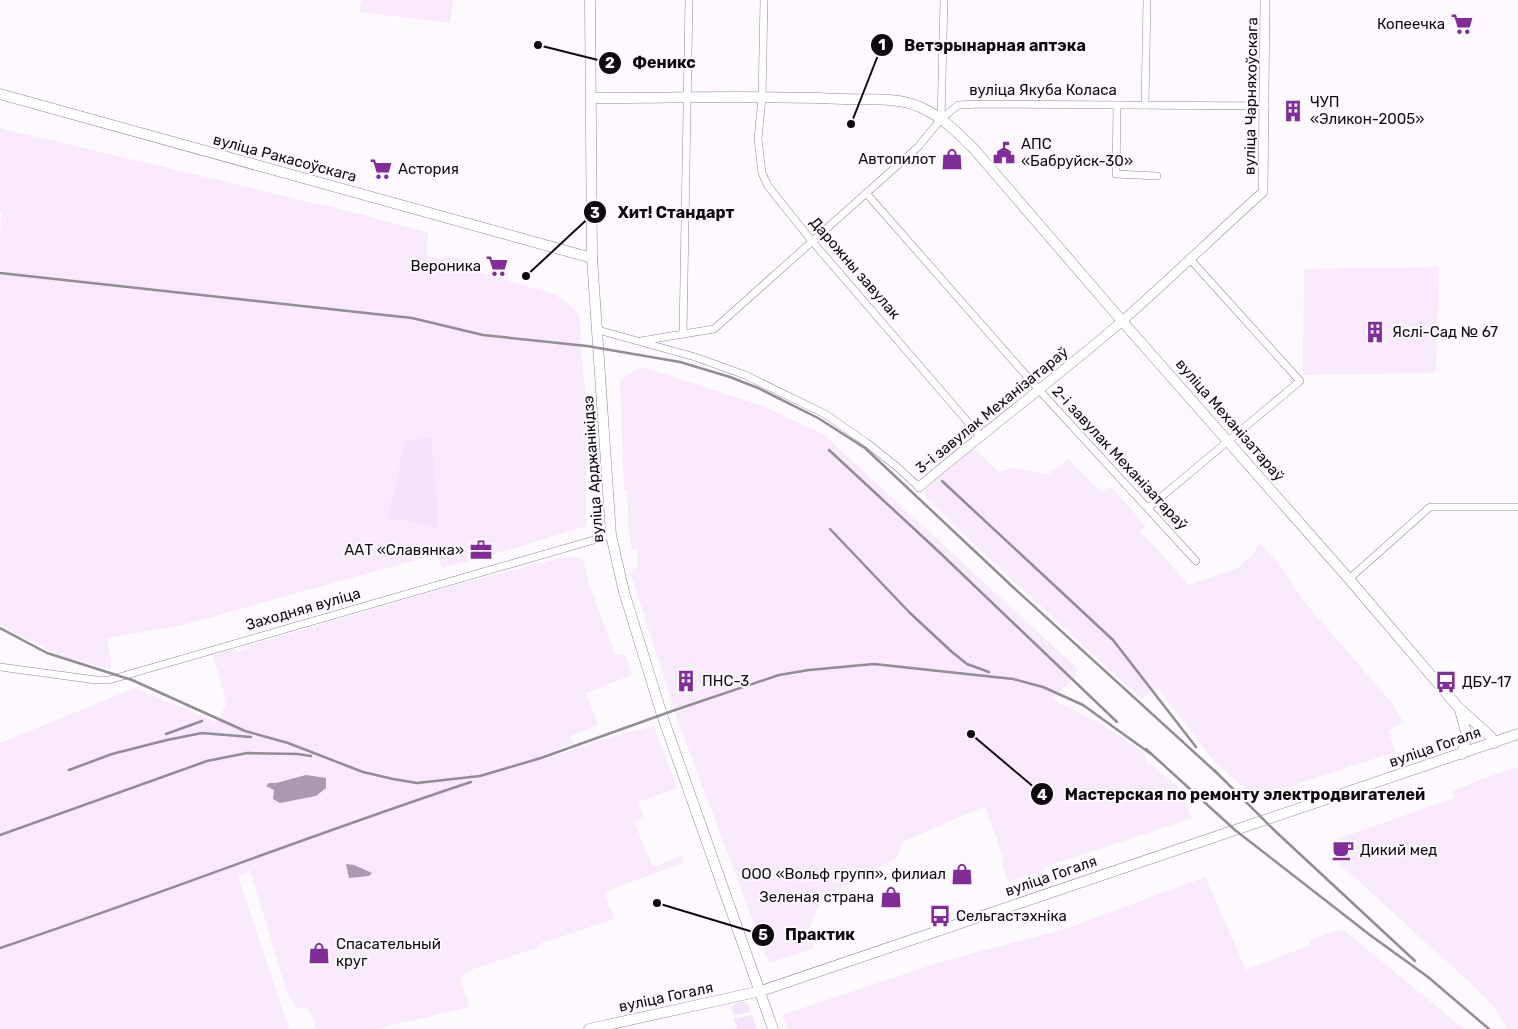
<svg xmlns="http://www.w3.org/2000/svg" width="1518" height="1029" viewBox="0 0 1518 1029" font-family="Rubik,sans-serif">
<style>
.built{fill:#f8e9fd}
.green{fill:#f5e2fb}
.water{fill:#ab98b2}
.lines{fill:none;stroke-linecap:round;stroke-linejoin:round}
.minor-casing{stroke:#97849d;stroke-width:8}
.tertiary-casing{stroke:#97849d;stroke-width:10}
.secondary-casing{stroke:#97849d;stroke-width:11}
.minor{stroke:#fff;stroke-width:7}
.tertiary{stroke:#fff;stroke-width:9}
.secondary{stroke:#fff;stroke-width:10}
.rail{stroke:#928c94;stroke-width:2.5}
.labels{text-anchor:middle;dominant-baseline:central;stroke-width:4;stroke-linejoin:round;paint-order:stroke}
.poi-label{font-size:15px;fill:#100912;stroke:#fdf9ff;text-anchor:start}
.street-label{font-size:15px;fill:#100912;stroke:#fdf9ff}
.leader{fill:none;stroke:#100912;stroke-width:2}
.callout-dot{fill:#100912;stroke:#fdf9ff;stroke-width:2}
.mark-label{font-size:15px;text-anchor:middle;font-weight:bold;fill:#fff}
.callout-label{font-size:16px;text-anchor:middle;font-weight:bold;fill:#100912;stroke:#fdf9ff;stroke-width:4;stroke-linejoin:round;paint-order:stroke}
</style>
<rect width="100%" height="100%" fill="#fdf9ff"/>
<!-- built -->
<g class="built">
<path d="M362,0h91l-3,23 -91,-11z"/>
<path d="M0,128l356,85 72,20 -2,23 11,3 13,-3 17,6 16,11 70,21 15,9 12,13 1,34 5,50v126l-74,23 -70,19 -5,-14 -258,72 -72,12 5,31 -48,-12 -14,-6 -50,-27v-389l2,-23h-2z"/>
<path d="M1439,267l-3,106 -133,2 1,-106z"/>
<path d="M642,367l120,39 61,28 256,236 -7,10 -20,19 51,26 40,27 4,9 31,26 14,31 -148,49v4l-36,10 -7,-20 3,-1 -19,-54 -81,35 -7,16 -76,43 -13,31 6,17 -45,15 -91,-242 -48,-150 8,-4 -1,-18 -5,1 -4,-22 -1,-38h-3l-4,-110z"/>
<path d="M972,447l27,25 13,-4 37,6 19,-15 34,34 8,-7 36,40 -7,6 16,15 33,38 50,-17 14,-13 8,-12 22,25 19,30 90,104 12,19 -15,10 7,21 -140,46 -41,-37 -56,-73 -17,11 -163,-151 -55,-54 8,-13z"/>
<path d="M575,557l9,4 4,21 28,74 9,-2 7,21 -46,18 12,32 -28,11 3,7 -31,12 2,5 59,-21 51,-13 23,62 -39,14 6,16 -10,4 19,45 28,-11 2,7 -79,29 10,27 -75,25v3l-71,24 -8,8 9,28 -92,22h-60l-9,-22 -9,2 -11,-14 -38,-125 -12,6 51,153h-289v-286l135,-55 81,34 11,-19 -14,-47 21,-7 5,3 9,-3v-3l189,-56 120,-31z"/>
<path d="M1518,767v262h-9l-16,-23 -26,-26 -128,-117 -8,-22 124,-43 -2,-7 29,-12z"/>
<path d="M1205,877l41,93 64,-25v-5l32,-11 122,100h-676l-6,-14 165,-55 119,-31z"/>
</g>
<!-- green -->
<g class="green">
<path d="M431,438l6,58 1,31 -50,-9 17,-77z"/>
<path d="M743,1002l5,2 2,8 -16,3 -2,-8 4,-4z"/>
<path d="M752,1015l5,14h-20l-3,-10z"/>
</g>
<!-- water -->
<g class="water">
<path d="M306,775l20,3v10l-10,8 -36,7 -7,-4 1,-9 -8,-4 3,-3h7z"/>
<path d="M346,864l8,1 18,8 -3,3 -20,2z"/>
</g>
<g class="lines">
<!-- minor casing -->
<g class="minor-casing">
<g id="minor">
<path d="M764,0l-2,98 -4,41 4,34 6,13 43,54 169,196"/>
<path d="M1117,105l-1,69 41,2"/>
<path d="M1145,105l2,-105"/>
<path d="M941,119l3,-119"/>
<path d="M866,193l173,197 157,171"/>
<path d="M598,330l97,27 50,18 80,39 42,29 29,23 23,21"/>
<path d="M683,334l31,-5 204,-182 23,-28 17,-14 23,-1 284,2"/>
<path d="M641,341l42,-7 6,-334"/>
<path d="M1148,508l152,-127 -110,-122"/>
<path d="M1349,579l81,-72h88"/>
<path d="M0,667l96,13h13l502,-145"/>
</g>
</g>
<!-- tertiary casing -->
<g class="tertiary-casing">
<path id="tertiary" d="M919,487c66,-56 136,-108 202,-165 48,-42 94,-87 142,-130l2,-192"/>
</g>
<!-- secondary casing -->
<g class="secondary-casing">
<g id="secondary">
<path d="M590,0l2,258 19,277 13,57 38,123 111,314"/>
<path d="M0,94l592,164"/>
<path d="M592,98c84,0 169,-3 253,1 24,1 53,-2 75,8 21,9 38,26 54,42l148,172 227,258 109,128 33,30 3,6"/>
<path d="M1460,710l7,26 -5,18"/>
<path d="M589,1029l172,-38 757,-257"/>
</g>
</g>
<!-- minor -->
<use href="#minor" class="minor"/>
<!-- tertiary -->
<use href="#tertiary" class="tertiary"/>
<!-- secondary -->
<use href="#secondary" class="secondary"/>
<!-- rail -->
<g class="rail">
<path d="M0,273l412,45 71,17 104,11 93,16 50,15 28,11 60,30 47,30 150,141 203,185"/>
<path d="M829,450l109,101 179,171"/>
<path d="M942,481l171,159 83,107"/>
<path d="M830,529l80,84 42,39 15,12 22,8"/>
<path d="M0,628l47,25 85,27 113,51 43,12 75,29 30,7 24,4 63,-7 61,-18 134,-48 104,-35 30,-5 65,-6 139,15 30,8 40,18 68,49"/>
<path d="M166,734l36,-13"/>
<path d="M1146,749l89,81 135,105 58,42 61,52"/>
<path d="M69,770l43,-16 55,-14 35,-7 49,4"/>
<path d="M1214,770l60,60 141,131"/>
<path d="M0,835l207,-74 40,-8 51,1 13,2"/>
<path d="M0,948c158,-53 313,-114 471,-166"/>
</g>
</g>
<!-- icons -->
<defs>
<g id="supermarket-bare" transform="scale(1.725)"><path d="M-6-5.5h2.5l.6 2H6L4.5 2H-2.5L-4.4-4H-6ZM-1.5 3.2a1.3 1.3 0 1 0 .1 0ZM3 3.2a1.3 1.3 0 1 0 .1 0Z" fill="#822c9a" stroke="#fdf9ff" stroke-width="2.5" paint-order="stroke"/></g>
<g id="building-bare" transform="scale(1.725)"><path d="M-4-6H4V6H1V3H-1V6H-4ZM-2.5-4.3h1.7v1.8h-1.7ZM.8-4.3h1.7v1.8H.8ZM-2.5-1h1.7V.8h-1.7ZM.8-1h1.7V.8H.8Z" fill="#822c9a" stroke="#fdf9ff" stroke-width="2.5" paint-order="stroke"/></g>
<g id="civic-bare" transform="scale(1.725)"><path d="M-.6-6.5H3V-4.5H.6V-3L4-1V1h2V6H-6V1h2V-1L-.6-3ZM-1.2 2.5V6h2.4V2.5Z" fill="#822c9a" stroke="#fdf9ff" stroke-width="2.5" paint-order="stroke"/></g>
<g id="shop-bare" transform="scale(1.725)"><path d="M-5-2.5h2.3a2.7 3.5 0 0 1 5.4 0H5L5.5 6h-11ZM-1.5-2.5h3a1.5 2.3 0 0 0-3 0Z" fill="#822c9a" stroke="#fdf9ff" stroke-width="2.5" paint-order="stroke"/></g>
<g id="office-bare" transform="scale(1.725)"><path d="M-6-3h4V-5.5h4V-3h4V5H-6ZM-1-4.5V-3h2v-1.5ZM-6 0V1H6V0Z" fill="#822c9a" stroke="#fdf9ff" stroke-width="2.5" paint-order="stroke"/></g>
<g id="bus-bare" transform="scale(1.725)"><path d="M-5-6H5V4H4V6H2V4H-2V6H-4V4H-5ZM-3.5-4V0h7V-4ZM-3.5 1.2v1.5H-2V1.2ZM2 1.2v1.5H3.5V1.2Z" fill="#822c9a" stroke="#fdf9ff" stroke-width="2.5" paint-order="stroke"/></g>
<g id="cafe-bare" transform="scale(1.725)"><path d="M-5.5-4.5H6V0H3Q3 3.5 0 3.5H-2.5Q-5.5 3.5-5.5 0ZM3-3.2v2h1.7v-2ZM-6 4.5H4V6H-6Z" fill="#822c9a" stroke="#fdf9ff" stroke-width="2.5" paint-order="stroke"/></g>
</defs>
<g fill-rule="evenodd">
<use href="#supermarket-bare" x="1462" y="24"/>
<use href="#building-bare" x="1293" y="111"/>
<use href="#civic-bare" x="1004" y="153"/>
<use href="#shop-bare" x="952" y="159"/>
<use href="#supermarket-bare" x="381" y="169"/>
<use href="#supermarket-bare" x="497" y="266"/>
<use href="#building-bare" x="1375" y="332"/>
<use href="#office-bare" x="481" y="550"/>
<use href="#building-bare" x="686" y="681"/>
<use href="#bus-bare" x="1446" y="682"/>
<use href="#cafe-bare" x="1343" y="850"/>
<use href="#shop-bare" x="962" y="874"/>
<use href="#shop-bare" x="891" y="897"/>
<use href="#bus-bare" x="940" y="916"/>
<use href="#shop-bare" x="319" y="953"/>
</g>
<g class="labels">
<!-- poi labels -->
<g class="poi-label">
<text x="1445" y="24" text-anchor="end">Копеечка</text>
<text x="1310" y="102">ЧУП<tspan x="1310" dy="17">«Эликон-2005»</tspan></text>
<text x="1021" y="144">АПС<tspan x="1021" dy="17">«Бабруйск-30»</tspan></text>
<text x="936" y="159" text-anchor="end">Автопилот</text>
<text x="398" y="169">Астория</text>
<text x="481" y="266" text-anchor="end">Вероника</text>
<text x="1392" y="332">Яслі-Сад № 67</text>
<text x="464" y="550" text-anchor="end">ААТ «Славянка»</text>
<text x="702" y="681">ПНС-3</text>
<text x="1462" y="682">ДБУ-17</text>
<text x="1360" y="850">Дикий мед</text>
<text x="946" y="874" text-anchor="end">ООО «Вольф групп», филиал</text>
<text x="874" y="897" text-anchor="end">Зеленая страна</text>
<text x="956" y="916">Сельгастэхніка</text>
<text x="336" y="944">Спасательный<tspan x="336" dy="17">круг</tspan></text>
</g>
<!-- street labels -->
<g class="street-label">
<text x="1043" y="90">вуліца Якуба Коласа</text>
<text transform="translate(1251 96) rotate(-89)">вуліца Чарняхоўскага</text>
<text transform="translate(285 158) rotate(15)">вуліца Ракасоўскага</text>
<text transform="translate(855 268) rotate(49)">Дарожны завулак</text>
<text transform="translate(992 410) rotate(-39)">3-і завулак Механізатараў</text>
<text transform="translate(1230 420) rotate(49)">вуліца Механізатараў</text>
<text transform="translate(1120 458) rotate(47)">2-і завулак Механізатараў</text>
<text transform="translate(593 469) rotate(-94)">вуліца Арджанікідзэ</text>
<text transform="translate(303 609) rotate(-16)">Заходняя вуліца</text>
<text transform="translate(1435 747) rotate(-19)">вуліца Гогаля</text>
<text transform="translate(1051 876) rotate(-19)">вуліца Гогаля</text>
<text transform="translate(666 997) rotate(-12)">вуліца Гогаля</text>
</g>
</g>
<!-- callouts -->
<path class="leader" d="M851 124L882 45M538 45L610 63M526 276L595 212M971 734L1042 794M657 903L763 935"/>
<g class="callout-dot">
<circle cx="851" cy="124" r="5"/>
<circle cx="538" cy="45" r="5"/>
<circle cx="526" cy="276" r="5"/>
<circle cx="971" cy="734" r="5"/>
<circle cx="657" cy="903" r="5"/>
<circle cx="882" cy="45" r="12"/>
<circle cx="610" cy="63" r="12"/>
<circle cx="595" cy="212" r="12"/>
<circle cx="1042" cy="794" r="12"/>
<circle cx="763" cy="935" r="12"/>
</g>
<g class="mark-label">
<text x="882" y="50">1</text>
<text x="610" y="68">2</text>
<text x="595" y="218">3</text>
<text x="1042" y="800">4</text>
<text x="763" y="940">5</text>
</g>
<g class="callout-label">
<text x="995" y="51">Ветэрынарная аптэка</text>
<text x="664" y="68">Феникс</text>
<text x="676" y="218">Хит! Стандарт</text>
<text x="1245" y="800">Мастерская по ремонту электродвигателей</text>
<text x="820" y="940">Практик</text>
</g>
</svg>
